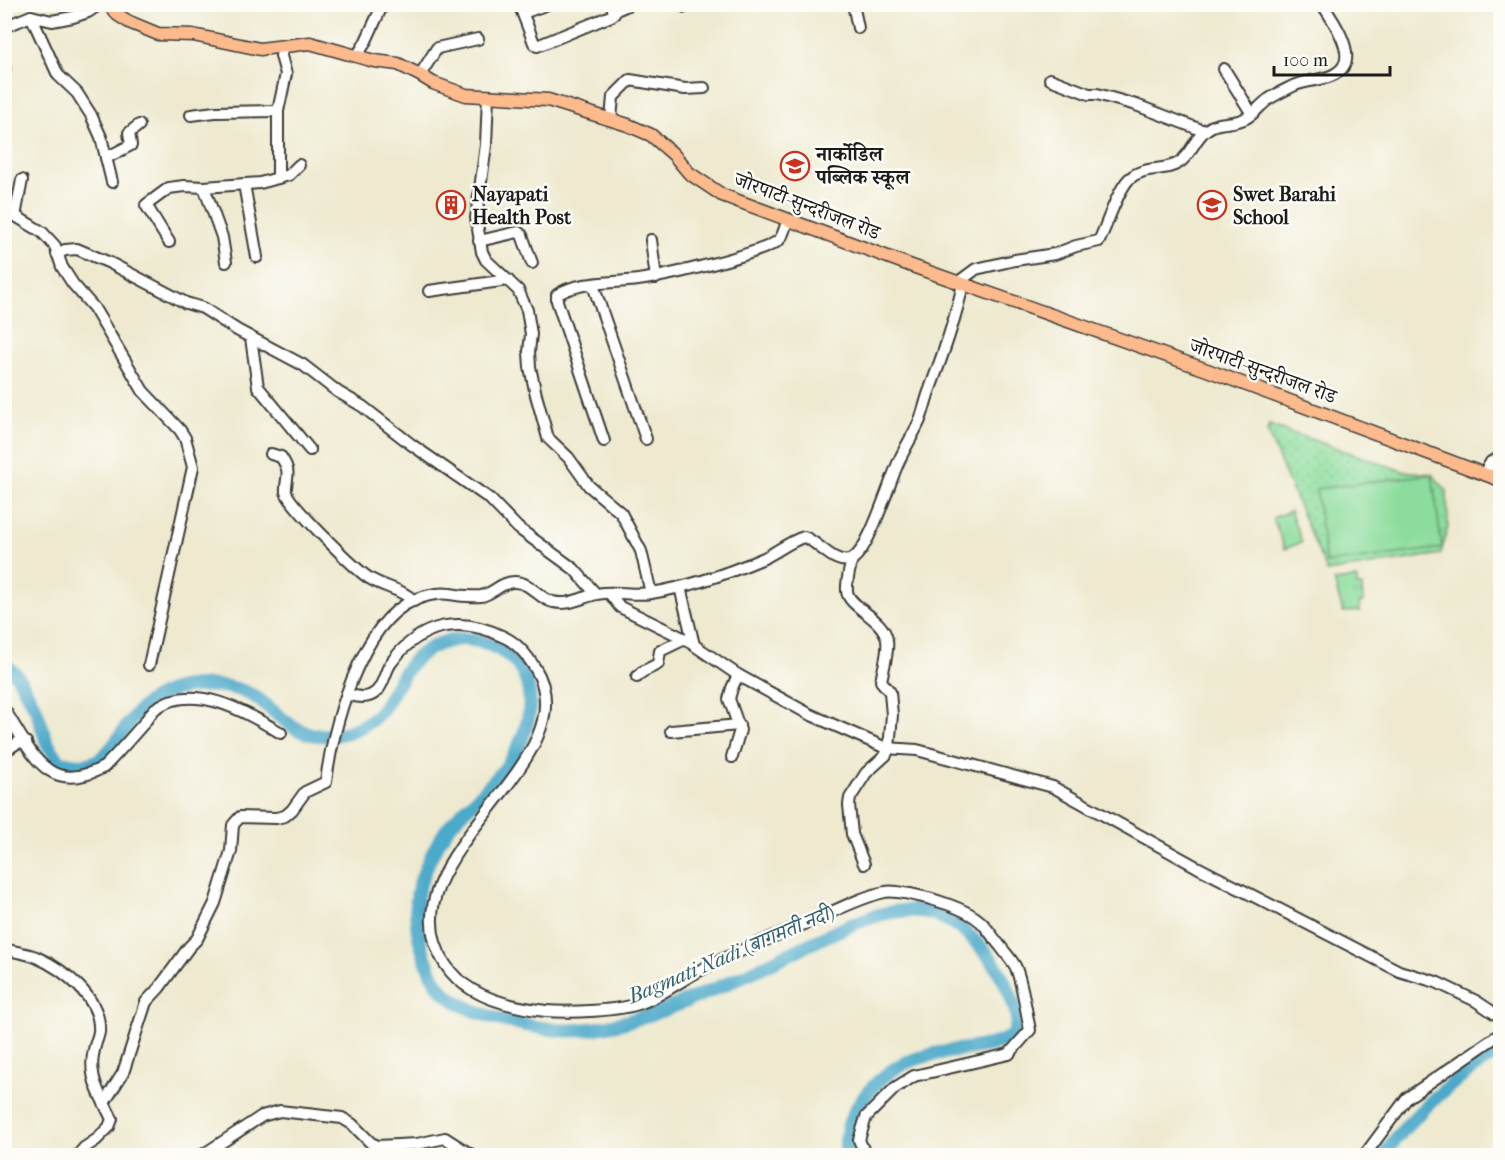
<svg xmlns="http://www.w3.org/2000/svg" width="1505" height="1160" viewBox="0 0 1505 1160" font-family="'IM FELL French Canon','Noto Serif Devanagari',serif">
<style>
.grass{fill:url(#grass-dots);stroke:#547c5c;stroke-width:1.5}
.park{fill:url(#park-tufts);stroke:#547c5c;stroke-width:1.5}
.pitch{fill:#8cdd9d;stroke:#547c5c;stroke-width:1.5}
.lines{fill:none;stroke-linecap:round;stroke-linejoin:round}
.river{stroke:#4ba9c9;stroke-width:14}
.minor-casing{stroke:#3c3b37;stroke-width:14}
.major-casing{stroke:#3c3b37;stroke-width:15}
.minor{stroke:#fff;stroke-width:10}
.major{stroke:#fcba8d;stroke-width:12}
.labels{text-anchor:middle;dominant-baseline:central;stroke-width:5;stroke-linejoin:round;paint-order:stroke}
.poi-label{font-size:20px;font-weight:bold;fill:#1c1c1c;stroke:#fdfcf7;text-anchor:start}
.street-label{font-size:20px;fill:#1c1c1c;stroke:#fdfcf7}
.water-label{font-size:21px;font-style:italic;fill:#346272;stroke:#fdfcf7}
</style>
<defs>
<pattern id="grass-dots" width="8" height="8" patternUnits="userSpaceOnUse" patternTransform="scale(1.5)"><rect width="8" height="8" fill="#8cdd9d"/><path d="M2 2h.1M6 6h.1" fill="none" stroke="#78bd87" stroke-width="1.8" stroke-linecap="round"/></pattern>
<pattern id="park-tufts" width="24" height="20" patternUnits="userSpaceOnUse" patternTransform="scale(1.5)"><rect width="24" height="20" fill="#8cdd9d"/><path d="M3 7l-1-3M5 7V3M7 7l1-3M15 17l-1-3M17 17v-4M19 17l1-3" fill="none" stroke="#78bd87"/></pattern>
</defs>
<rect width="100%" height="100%" fill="#fdfcf7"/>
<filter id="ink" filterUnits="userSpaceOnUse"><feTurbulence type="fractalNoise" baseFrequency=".0167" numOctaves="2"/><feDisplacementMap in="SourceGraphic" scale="12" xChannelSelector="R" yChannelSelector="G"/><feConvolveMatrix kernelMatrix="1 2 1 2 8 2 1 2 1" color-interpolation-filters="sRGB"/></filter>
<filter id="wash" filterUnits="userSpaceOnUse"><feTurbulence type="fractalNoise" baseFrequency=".008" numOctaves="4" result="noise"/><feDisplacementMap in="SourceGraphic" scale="24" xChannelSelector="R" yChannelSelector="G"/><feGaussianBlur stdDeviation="1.35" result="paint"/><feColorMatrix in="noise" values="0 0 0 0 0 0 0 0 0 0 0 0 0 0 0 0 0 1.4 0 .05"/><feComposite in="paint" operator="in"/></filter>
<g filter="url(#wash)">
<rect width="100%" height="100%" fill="#eee9cf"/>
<!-- grass -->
<path class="grass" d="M1269,425l134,46 29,3 15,17 1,36 -7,27 -114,18 -60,-141z"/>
<!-- park -->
<path class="park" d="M1357,578v8h5l1,16 -4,1 1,8 -17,1 -9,-31z"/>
<!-- pitch -->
<g class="pitch">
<path d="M1432,474l10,74 -116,15 -10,-74z"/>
<path d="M1290,511l12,31 -17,7 -12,-31z"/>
</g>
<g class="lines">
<!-- river -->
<g class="river">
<path d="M4,664l13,11 19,34 11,34 12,18c49,16 53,-21 79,-49 16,-17 35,-24 57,-26 17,-1 32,-1 48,5 21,8 33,26 52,37 22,12 49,8 69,-3 35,-20 29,-62 75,-81 13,-5 26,-7 39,-3 67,18 61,83 26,129 -17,21 -39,37 -56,58 -11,14 -20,34 -26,50 -10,24 -6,56 3,79 4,12 10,26 19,35 27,24 70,32 105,37 76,12 197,-55 265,-87 34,-16 69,-35 107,-31 28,4 48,23 66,43 12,14 28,46 30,65 0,4 -2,13 -3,16 -16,10 -30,11 -48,14 -47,6 -75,12 -104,51 -12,16 -19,35 -15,56"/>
<path d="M1383,1156c31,-45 72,-77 117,-106"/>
</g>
</g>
</g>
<g filter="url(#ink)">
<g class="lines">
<!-- minor casing -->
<g class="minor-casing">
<g id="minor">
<path d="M519,4l15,39 3,3 74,-30 3,-2 -2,-10"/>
<path d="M682,4l3,3"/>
<path d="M853,4l5,24"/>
<path d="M614,11l16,-7"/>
<path d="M523,13l25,-9"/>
<path d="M31,16l27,59 19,18 14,22 10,22 11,45"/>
<path d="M4,27l27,-11 21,5 21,-4 15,-5 12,-8"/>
<path d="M357,56l8,-13 18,-39"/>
<path d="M4,69h1"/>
<path d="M1224,69l28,45"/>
<path d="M420,75l17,-27 41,-9"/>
<path d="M1050,79l39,15h8l39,11 68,26"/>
<path d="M488,96l-2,49 -10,73 6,34 4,8 32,30 9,20 4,24 -2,18 1,15 6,28 12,43 20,19 21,29 32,27 20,38 10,42"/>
<path d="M191,115l24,-3 63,-1"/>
<path d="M611,119l2,-22 17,-17 55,9 19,-1"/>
<path d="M106,158l25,-13 -2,-12 10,-8"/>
<path d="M278,178v-67l8,-37 -5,-18 1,-8"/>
<path d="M244,184l13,73"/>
<path d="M204,187l18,50 4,25"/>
<path d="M4,209l38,23 13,14 7,21 11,17 21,24 49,83 37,39 5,8 8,29 -44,198"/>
<path d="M15,216l7,-36"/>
<path d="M651,240l5,38"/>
<path d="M479,241l39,-9 4,3 10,28"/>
<path d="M169,242l-23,-37 23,-17 15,-2 20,1 56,-4 29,-8 10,-10"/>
<path d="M57,254l8,-4 12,-1 33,14 76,40 17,5 34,22 66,35 35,27 24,14 50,39 78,54 28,29 56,41 22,25"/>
<path d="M957,283l19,-14 39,-9 40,-6 21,-8 23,-5c8,-16 18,-50 30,-62 17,-15 36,-6 51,-17 11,-8 15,-24 26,-32 12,-10 25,-5 38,-11 10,-4 16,-14 25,-20 7,-5 16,-9 24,-13 16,-8 39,-4 50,-19 12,-16 -12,-50 -21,-63"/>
<path d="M593,285l53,154"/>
<path d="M429,291l79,-11"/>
<path d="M251,338l7,49 52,63"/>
<path d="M604,441l-47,-140v-6c19,-14 58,-12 81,-15 24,-3 125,-26 141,-40 5,-5 6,-14 9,-21"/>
<path d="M271,454l10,3c2,3 5,8 6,12 2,7 -2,16 -1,23 3,12 70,78 83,86 14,9 33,11 45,23"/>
<path d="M1484,474l7,-12 9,-4"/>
<path d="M852,559c-2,10 -6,22 -5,32 1,16 37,27 40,49 2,12 -4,29 -6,41l9,11 2,23 -3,33 -3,7 -20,18 -16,25 -1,7 3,29 12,30"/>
<path d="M680,587l14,58"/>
<path d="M610,594l10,13 65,32 53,36 71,39 77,34 31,2 136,37 144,80 202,104 37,11 40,19 24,16"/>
<path d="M637,677l5,-5 16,-8 2,-13 25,-12"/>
<path d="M347,694c10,3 21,6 30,-3 7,-7 8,-20 14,-28 29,-40 69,-48 113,-26 13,6 23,18 31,31 59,95 -158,190 -90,296 20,32 64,43 101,47 23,2 74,0 95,-8 20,-7 37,-21 56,-31 37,-20 78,-36 117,-52 23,-10 47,-23 71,-28 8,-2 18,1 25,2 21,4 56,14 71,28 7,7 13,17 20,25 5,7 12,14 15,21 7,18 10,43 14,62l-21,24 -95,22 -19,12 -29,29 -7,23 7,16"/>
<path d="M4,709c27,41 42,89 100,58 14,-14 27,-29 40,-44 4,-5 7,-11 12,-15 39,-27 91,5 125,25"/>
<path d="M671,731l68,-6"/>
<path d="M4,752l13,-9 9,-1"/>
<path d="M732,757l8,-27 -11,-31 3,-11 6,-13"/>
<path d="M4,949c11,3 22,4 32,8 27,12 66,41 63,75 -1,6 -4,12 -5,18 -5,20 1,36 10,53"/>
<path d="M77,1156l7,-8 12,-8 13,-13 3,-8 -8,-16 19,-30 23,-71 13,-14 30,-41 8,-8 18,-36 16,-52 2,-26 7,-8 36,1 9,-2 7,-6 13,-18 21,-10c6,-53 34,-159 88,-182 10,-4 25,-8 36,-6 10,2 20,3 31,2 12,-2 20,-14 33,-14 18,0 24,17 39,20 17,4 29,-5 44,-8 17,-4 36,2 54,-1 38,-6 78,-20 113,-35 13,-6 26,-17 40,-21 14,4 31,30 48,22 17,-8 38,-79 47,-98 6,-14 15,-27 21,-41 4,-10 6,-21 10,-31 13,-35 25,-68 33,-105"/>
<path d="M201,1156l61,-40 18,-5 62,7 10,6 19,19 7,3 39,-2 28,-6 28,18"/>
<path d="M1364,1156l43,-58 93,-64"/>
</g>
</g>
<!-- major casing -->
<g class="major-casing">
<path id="major" d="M108,4l10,11 11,7 29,12 35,1 67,14 50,-6 64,18 24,3 22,11 13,8 33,12 82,5 80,25 23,10 22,19 16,19 33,22 190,71 295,104 293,110"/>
</g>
<!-- minor -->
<use href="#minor" class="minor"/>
<!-- major -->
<use href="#major" class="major"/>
</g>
</g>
<!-- icons -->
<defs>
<g id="school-ring" transform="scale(1.5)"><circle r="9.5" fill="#fdfcf7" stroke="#c8321e" stroke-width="1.5"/><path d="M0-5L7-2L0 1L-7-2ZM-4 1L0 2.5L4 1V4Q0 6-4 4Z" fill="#c8321e"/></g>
<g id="building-ring" transform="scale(1.5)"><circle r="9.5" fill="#fdfcf7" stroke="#c8321e" stroke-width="1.5"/><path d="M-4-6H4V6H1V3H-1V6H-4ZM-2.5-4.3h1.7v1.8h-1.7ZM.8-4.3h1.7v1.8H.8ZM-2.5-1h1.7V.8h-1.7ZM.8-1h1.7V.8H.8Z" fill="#c8321e"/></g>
</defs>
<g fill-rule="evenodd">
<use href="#school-ring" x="795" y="166"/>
<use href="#building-ring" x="451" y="205"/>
<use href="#school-ring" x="1212" y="205"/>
</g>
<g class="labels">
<!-- poi labels -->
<g class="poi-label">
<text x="816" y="154">नार्कोडिल<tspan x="816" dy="23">पब्लिक स्कूल</tspan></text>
<text x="472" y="194">Nayapati<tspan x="472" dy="23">Health Post</tspan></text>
<text x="1233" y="194">Swet Barahi<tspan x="1233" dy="23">School</tspan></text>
</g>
<!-- street labels -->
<g class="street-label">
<text transform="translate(807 206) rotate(21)">जोरपाटी-सुन्दरीजल रोड</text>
<text transform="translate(1263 371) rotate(20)">जोरपाटी-सुन्दरीजल रोड</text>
</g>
<!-- water labels -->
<g class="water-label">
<text transform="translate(731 954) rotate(-23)">Bagmati Nadi (बागमती नदी)</text>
</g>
</g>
<!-- margin -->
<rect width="1505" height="1160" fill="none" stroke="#fdfcf7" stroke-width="24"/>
<!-- scale -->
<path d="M1274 66v9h116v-9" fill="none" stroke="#1c1c1c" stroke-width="3"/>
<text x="1283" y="66" font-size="18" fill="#1c1c1c" stroke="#fdfcf7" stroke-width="4.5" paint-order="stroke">100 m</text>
</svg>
